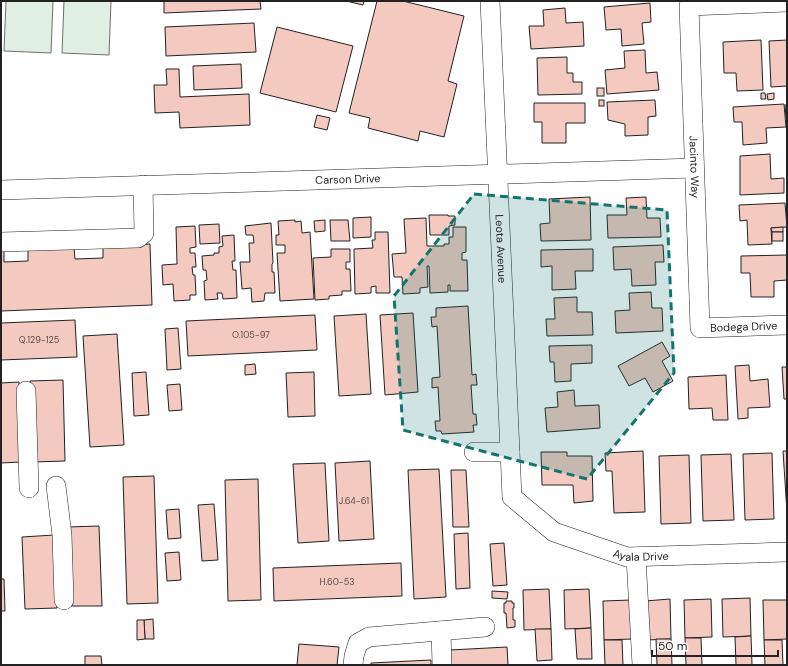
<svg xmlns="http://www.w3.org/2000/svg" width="788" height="666" viewBox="0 0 788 666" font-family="'DM Sans',sans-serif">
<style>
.green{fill:#e0efe3;stroke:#6f6f6f}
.building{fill:#f3c9c0;stroke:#222}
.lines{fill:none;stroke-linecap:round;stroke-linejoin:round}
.minor-casing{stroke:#222;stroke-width:20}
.minor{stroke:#fff;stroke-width:19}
.marked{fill:#0f766e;fill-opacity:0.2;stroke:#0f766e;stroke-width:3;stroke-dasharray:8 5;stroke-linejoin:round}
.labels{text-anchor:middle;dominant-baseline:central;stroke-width:3;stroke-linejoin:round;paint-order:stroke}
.number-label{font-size:9px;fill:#564c4a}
.street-label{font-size:11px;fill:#222;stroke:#fff}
</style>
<rect width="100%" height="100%" fill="#fff"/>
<!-- green -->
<g class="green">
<path d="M6,1h47l-2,52 -47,-2z"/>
<path d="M64,1h47l-2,54 -47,-2z"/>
</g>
<!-- building -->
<g class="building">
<path d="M164,1h96l1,8 -97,4z"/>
<path d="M346,1h18l-1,4z"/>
<path d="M377,1h26l61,15 -16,65 9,3 -13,53 -24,-6 -2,10 -50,-13 2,-10 -21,-5z"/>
<path d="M650,3l1,19 -9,1 2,21 -22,2 -1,-17 -15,1 -2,-23z"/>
<path d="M565,8l1,15 17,-1 1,24 -53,3 -2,-23h15l-1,-16z"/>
<path d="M254,23l2,29 -90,4 -1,-29z"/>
<path d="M277,27l76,19 -17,66 -76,-19z"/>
<path d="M761,40l2,50 -26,1 -1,-18h-12l-1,-31z"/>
<path d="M787,40v46l-16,1 -2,-46z"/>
<path d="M645,50l1,23 11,-1 2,18 -52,4 -2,-24 20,-2 -1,-17z"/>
<path d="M567,57v16h6v9h9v12l-44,1 -1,-37z"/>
<path d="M241,64l1,24 -48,2 -1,-24z"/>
<path d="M166,69h13l1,28 69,-3 1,31 -70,3 -1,-16 -24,1 -1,-28h13z"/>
<rect x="597" y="88" width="7" height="8"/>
<path d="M761,93h4l1,6h-5z"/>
<path d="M774,93v6l-6,1 -1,-6z"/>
<rect x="599" y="100" width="5" height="6"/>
<path d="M655,100l1,16 -8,1v18l-23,1v-12l-17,-4 -1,-18z"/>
<path d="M534,103h51v20h-19v20h-24v-21h-8z"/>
<path d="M784,104l2,23 -20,1 1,15 -24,2 -1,-23h-8l-1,-15z"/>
<path d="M785,105h2v13h-1z"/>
<path d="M317,115l13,3 -3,12 -13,-3z"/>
<path d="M770,154l1,25 13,-1v15l-44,2v-39z"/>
<path d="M590,197l1,43 -50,1 -1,-17 10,-1 -1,-24z"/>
<path d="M646,197l1,21h13l1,19 -53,1 -1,-23h20l-1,-17z"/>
<path d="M785,203l2,24 -16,1 1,16 -24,1 -1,-25 -7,1 -1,-16z"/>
<path d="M429,215h19v1h7v9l-6,1v9h-19z"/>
<path d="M371,217v20l-18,1v-20z"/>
<path d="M426,218l1,28h17v-2h5v-7h4v-10h13v25l-4,1v7h5l1,31h-18v-6h-2v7l-18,1 -1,-27h-2l1,21 -8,1v5l-17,1 -1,-17h-8l-2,-23 14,-1 -2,-34z"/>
<path d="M295,220v2l6,-1 1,12 8,-1 4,67 -34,2 -3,-48h8v-8h-9v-10h3l-1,-14z"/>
<path d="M325,220v11l-10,1 -1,-11z"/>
<path d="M330,220h18l2,21h-19z"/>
<path d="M271,223l2,40 -1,1v8h2l1,21h-10l-1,8 -12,1 -1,-14 -9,1 -2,-27h10l-1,-19h5l-1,-8h-7l-1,-9z"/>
<path d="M219,224l1,19 -20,1 -1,-19z"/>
<path d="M195,226l1,21 -6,1v5h5l1,14h-4l1,8h2l1,20h-6v5l-16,1 -1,-17 -10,1 -1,-20 15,-1 -1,-37z"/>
<path d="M783,227v5h-11l-1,-4z"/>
<path d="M375,232h13l2,61h-14v-7l-5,1v6l-16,1 -1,-45 19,-1 -1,-8h3z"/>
<rect x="772" y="232" width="11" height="9"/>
<path d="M234,235l1,26h-3l1,9h3l1,28 -14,1 -1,-6h-5l1,6 -13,1 -1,-19 3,-1 -1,-10h-3l-1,-14 12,-1v-2h5v-6l4,-1 -1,-10z"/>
<path d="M150,244l2,61 -151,6v-60h3v11l24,-1v-11l46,-2 1,11 28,-1v-12z"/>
<path d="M663,245l1,17h-9l1,23 -24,1 -1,-17 -17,1 -1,-23z"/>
<path d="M331,249h19v13h-4v7h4l1,22h-9v4l-13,1v3l-14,1 -2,-42 18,-1z"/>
<path d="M593,249v22h-18l1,18 -24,1v-24l-11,1v-17z"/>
<path d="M787,255v25l-13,1v16h-23l-1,-24h-9v-17z"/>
<path d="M651,292l1,16h10l1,23 -47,2 -1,-22 15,-1 -1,-17z"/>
<path d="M577,297v15h15l1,23 -46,1 -1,-17h9l-1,-21z"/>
<path d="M468,306l4,69 4,-1 1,11h-6l2,29h3l1,11h-4l1,7 -32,2 -1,-3h-5l-1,-10h5l-2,-34 -6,1v-10l8,-1 -3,-51 -5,1 -1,-10h5v-9z"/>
<path d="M413,313l5,79 -33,3 -5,-80z"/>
<path d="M366,314l5,80 -32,2 -5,-80z"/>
<path d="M315,315l2,35 -129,6 -2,-35z"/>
<path d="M75,320l2,37 -76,3v-37z"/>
<path d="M178,328l3,41 -14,1 -2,-41z"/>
<path d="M117,334l7,111 -34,2 -7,-111z"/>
<path d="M662,342l8,14 -8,5 11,20 -20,11 -8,-14 -16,8 -11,-20z"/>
<path d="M592,345v18l-21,1v17l-16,1 -1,-20h-4l-1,-16z"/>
<path d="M255,364l1,10 -11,1v-10z"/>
<path d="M749,365l1,16 18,-2 2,28 -22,1v10l-10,1 -3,-53z"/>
<path d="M782,367h5v32h-3z"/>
<path d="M146,372l3,43 -15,1 -2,-43z"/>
<path d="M314,372l1,44 -27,1 -2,-44z"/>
<path d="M726,375l2,45h-15l-1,-12 -23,1 -1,-32z"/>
<path d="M63,380l2,81 -32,1 -3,-81z"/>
<path d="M19,382l2,80 -20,1v-80z"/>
<path d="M180,384l2,26 -13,1 -2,-26z"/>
<path d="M574,390l1,16 24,-1 1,23 -53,4 -2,-24 13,-1 -1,-15z"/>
<path d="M643,451l2,61 -31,1 -2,-42h-6l-1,-18z"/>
<path d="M783,451h4v61z"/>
<path d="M541,452h26v4h25l1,45 -19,2 -1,-18h-31z"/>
<path d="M772,453l2,66 -29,1 -2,-66z"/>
<path d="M731,454l3,66 -31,1 -2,-66z"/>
<path d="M689,455l2,68 -30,1 -2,-68z"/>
<path d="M370,461l4,78 -35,2 -4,-78z"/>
<path d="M325,463l4,78 -31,2 -5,-79z"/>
<path d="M439,469l7,128 -32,2 -6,-129z"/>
<path d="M451,470h15l3,57h-16z"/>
<path d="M154,476l4,127 -31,1 -4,-127z"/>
<path d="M258,479l3,121 -33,1 -3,-121z"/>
<path d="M214,504l4,56 -16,1 -4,-56z"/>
<path d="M179,509l2,29 -13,1 -2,-29z"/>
<path d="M99,526l3,80h-33l-2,-79z"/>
<path d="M468,533l2,55 -14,1 -2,-55z"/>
<path d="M54,535l3,73 -32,1 -3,-72z"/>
<path d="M504,543l3,42 -14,1 -3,-42z"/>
<path d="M179,552l2,28 -14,1 -2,-28z"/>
<path d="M401,563l1,33 -128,5 -1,-33z"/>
<path d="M1,579h3l1,32h-4z"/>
<path d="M549,589l2,40 -27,1 -1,-40z"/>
<path d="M589,589l2,39 -26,1 -1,-39z"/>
<path d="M492,591l16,1 -1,7 -15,-1z"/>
<path d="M750,598l1,38 -28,1 -1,-38z"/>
<path d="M670,599l1,40 -25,1 -1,-39z"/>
<path d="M711,599l1,38 -27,1 -1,-38z"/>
<path d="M631,600l1,39 -28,1 -1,-39z"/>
<path d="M763,600h24v39l-23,1z"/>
<path d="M506,601h6v2h2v5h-1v12h2v7l-8,1 -1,-15h-2v-10h2z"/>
<path d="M153,619l1,20h-9l-1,-19z"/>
<path d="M137,620h7l1,19 -8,1z"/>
<path d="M591,628l1,31h-15l-2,-30z"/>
<path d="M535,629h16l1,31 -15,1z"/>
<path d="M751,636l1,29h-16l-1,-28z"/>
<path d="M685,638h16l1,27h-16z"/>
<path d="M656,639h15l1,26h-15z"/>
<path d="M604,640h18l1,25h-18z"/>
<path d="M764,640h18l1,25h-18z"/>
<path d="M299,644l40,3 -2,18h-40z"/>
<path d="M507,647l1,18h-57l-1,-15z"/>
<path d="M85,656h16l1,9h-17z"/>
<path d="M431,660v5h-60v-2z"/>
</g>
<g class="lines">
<!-- minor casing -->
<g class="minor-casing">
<g id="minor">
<path id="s1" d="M490,1l22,496 42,35 73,25 160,-5"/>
<path id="s2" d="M787,2l-98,4 11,322 87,-3"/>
<path id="s3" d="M1,190c231,-9 462,-13 693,-22"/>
<path d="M1,242l137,-4 6,-5 -1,-48"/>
<path d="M26,391l3,97"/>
<path d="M474,452h36"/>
<path d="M56,486l6,49 2,65"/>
<path d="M636,557l6,108"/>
<path d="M441,631l1,34"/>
<path d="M353,665l1,-9 4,-13 11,-6 116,-10"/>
</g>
</g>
<!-- minor -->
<use href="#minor" class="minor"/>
</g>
<!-- marked area -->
<path class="marked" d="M474,194l193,16 7,163 -87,106 -184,-49 -9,-134z"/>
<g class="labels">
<!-- number labels -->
<g class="number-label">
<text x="251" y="335">O.105-97</text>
<text x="39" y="340">Q.129-125</text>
<text x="354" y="501">J.64-61</text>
<text x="337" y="582">H.60-53</text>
</g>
<!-- street labels -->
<g class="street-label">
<text stroke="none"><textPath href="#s2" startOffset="259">Jacinto Way</textPath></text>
<text stroke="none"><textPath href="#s3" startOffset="347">Carson Drive</textPath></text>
<text stroke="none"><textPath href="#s1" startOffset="248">Leota Avenue</textPath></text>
<text stroke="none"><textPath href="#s2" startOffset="464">Bodega Drive</textPath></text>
<text stroke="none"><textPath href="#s1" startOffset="642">Ayala Drive</textPath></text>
</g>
</g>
<!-- border -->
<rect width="788" height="666" fill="none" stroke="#222222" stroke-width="4"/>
<!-- scale -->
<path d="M652 650v6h126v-6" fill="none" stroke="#222222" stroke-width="2"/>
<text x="658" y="650" font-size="12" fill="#222222" stroke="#ffffff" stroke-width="3" paint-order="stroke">50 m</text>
</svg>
